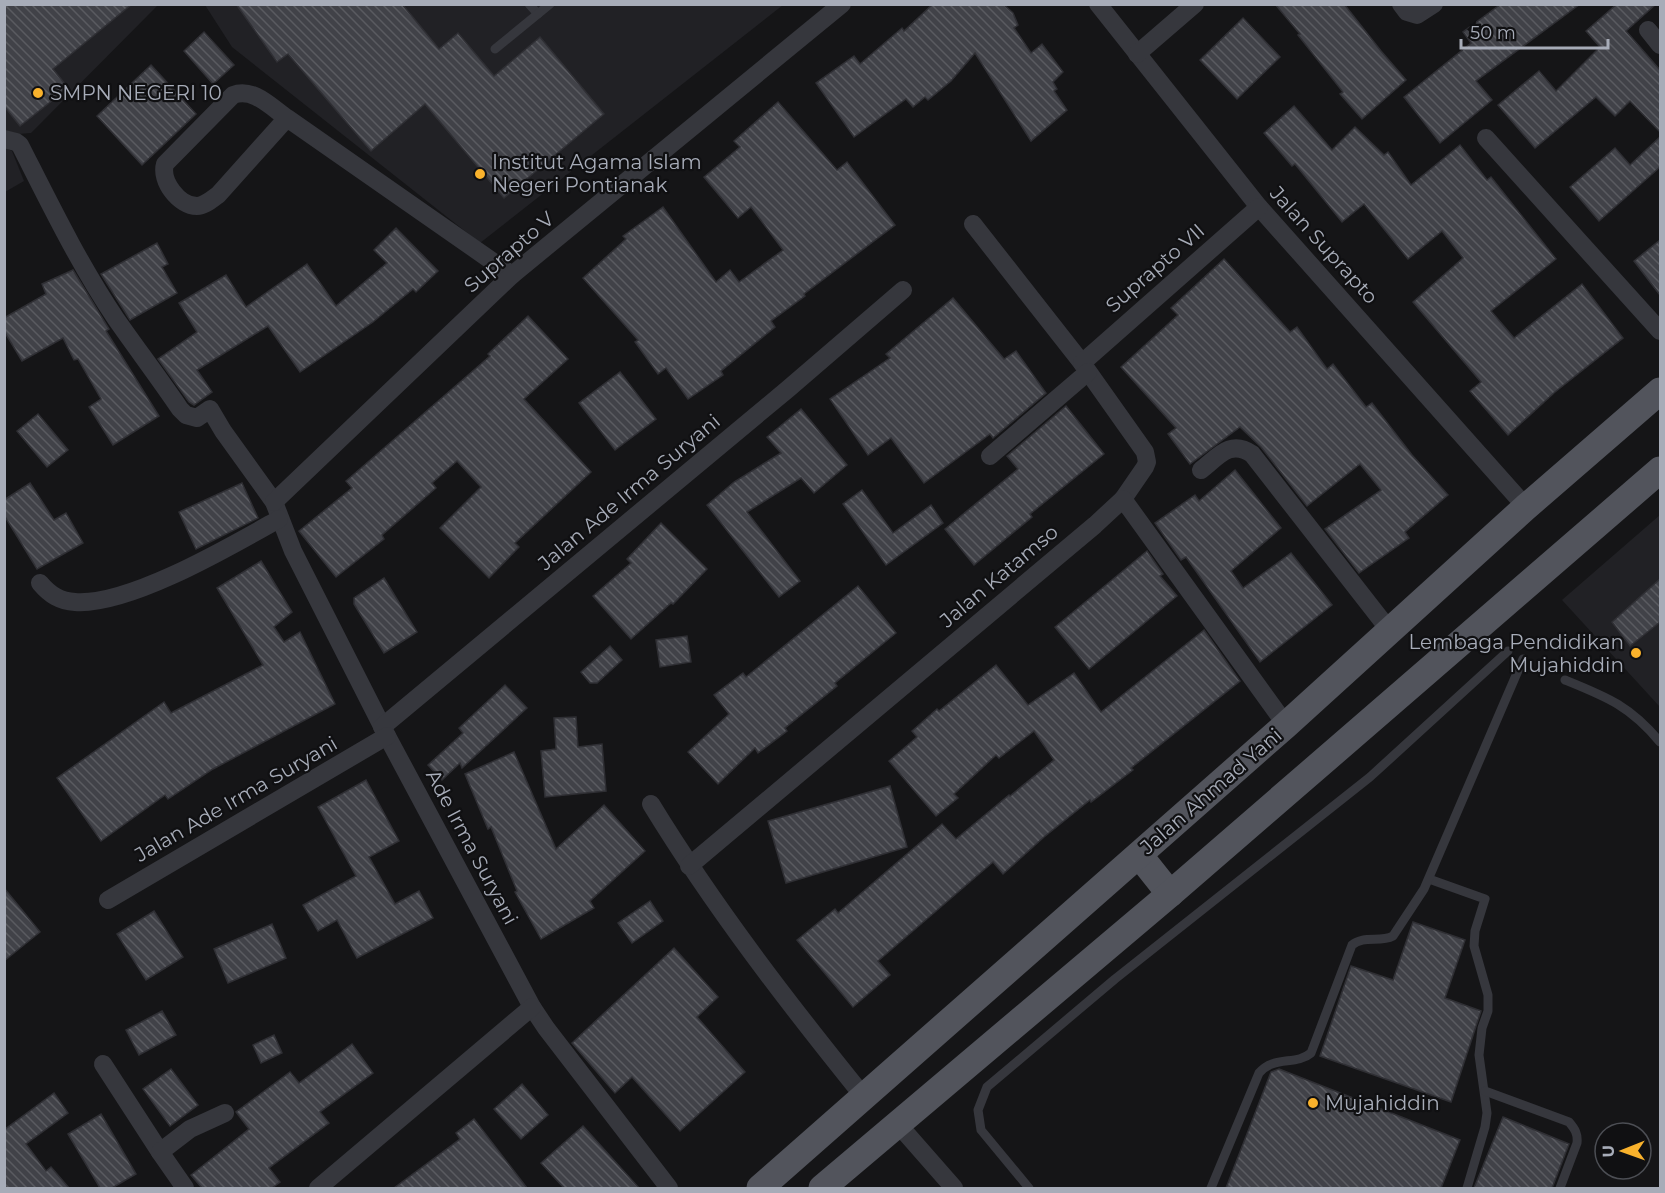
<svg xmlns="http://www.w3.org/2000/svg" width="1665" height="1193" viewBox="0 0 1665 1193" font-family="Montserrat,sans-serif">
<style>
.built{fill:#212125}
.building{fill:url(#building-back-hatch);stroke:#2f2f34;stroke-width:1.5}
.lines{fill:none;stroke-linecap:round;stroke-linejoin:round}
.lane{stroke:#36373d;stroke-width:9}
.street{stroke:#36373d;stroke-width:18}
.primary{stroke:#52545c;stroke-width:27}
.poi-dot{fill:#f9b22c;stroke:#101012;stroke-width:2}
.labels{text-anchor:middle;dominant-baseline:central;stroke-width:4.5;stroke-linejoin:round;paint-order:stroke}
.poi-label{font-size:20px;fill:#a7acb8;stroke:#101012;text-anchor:start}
.street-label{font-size:20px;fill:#a7acb8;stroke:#101012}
</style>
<defs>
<pattern id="building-back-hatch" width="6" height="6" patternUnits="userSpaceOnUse" patternTransform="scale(1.5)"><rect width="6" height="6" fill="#414248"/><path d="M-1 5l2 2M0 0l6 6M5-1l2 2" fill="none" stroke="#5a5b60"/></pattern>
</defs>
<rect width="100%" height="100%" fill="#151517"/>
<!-- built -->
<g class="built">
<path d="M5,5h153l-127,128 -26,2z"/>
<path d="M205,5h578l-303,238 -248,-196z"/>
<path d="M4,147l8,4 12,30 -19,11z"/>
<path d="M1660,515v192l-98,-107z"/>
</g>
<!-- building -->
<g class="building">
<path d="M4,4h128l-79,65 15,19 -48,38 -16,-20z"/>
<path d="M236,4h166l37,45 19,-16 36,43 46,-39 64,77 -100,84 -79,-94 -54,47 -83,-97 -11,8z"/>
<path d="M933,4h70l10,9 5,12 -4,3 17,25 11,-9 21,28 -10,10 4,7 -3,2 13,19 -36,31 -56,-88 -24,28 -23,19 -3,-3 -12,10 -7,-8 -52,38 -38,-54 38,-27 6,8 42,-36 2,3z"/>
<path d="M1275,4h69l37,47 25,29 -44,39 -22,-25 3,-2 -45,-57 2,-1z"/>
<path d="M1501,4h79l-104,77 16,19 -52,43 -36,-46 67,-54 -8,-11z"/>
<path d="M1617,4h39l-30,27 34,39v62l-30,-31 -15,15 -19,-19 -61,51 -37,-43 41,-34 17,20 44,-44 -14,-16z"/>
<path d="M1243,18l37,39 -43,42 -37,-39z"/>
<path d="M204,32l30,33 -21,19 -29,-33z"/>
<path d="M151,65l45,49 -54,51 -45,-49z"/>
<path d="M778,102l59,68 10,-8 48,63 -91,69 1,2 -34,25 4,6 -54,44 2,4 -35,24 -22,-31 -8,6 -23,-32 3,-2 -55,-62 43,-39 -3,-3 40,-29 53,75 14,-12 9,12 44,-32 -32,-43 -13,11 -34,-41 36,-30 -6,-6z"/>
<path d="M1294,106l38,44 23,-23 29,28 4,-3 23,33 49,-40 27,35 4,-3 65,82 -65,52 23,27 68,-54 41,54 -68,54 -47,43 -38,-44 11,-9 -68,-80 50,-44 -21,-27 -34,28 -44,-55 -22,18 -47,-58 -3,2 -28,-33z"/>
<path d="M1660,137v30l-61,54 -29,-34 45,-39 15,17z"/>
<path d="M396,228l42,43 -22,21 -3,-3 -40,33 -73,50 -32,-46 -71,44 15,22 -18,13 -5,-3 -31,-43 39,-27 -18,-29 47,-28 20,32 61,-43 29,42 51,-43 -13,-13z"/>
<path d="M1660,240v55l-26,-34z"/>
<path d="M157,243l11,21 -6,3 15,26 -47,27 -29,-46z"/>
<path d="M1224,259l66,73 7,-5 30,42 6,-5 33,43 6,-4 40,52 36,40 -43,37 4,6 -50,35 -34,-44 56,-39 -21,-26 -53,42 -46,-59 -21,-20 -50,37 -22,-30 8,-6 -55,-61 57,-52 -7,-7z"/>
<path d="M73,270l36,59 -3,2 53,85 -46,29 -24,-38 12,-8 -23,-40 -4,1 -11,-22 -41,23 -18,-30v-13l42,-24 -4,-10z"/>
<path d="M953,298l51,61 12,-8 30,42 -53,45 -3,-4 -66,49 -33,-45 -23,17 -38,-56 60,-41 -4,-4z"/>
<path d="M528,316l40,43 -44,40 67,73 -76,71 4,4 -30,31 -49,-50 41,-41 -24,-26 -25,22 4,5 -54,47 2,4 -48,38 -37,-46 53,-43 -6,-7 144,-125 -2,-2z"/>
<path d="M620,372l36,47 -41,31 -36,-47z"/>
<path d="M1066,406l38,48 -74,60 2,3 -58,48 -29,-36 73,-60 -11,-13z"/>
<path d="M801,409l46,56 -33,28 -13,-15 -54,34 53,69 -21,16 -72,-92 27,-23 47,-29 -14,-16z"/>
<path d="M38,414l30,36 -21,17 -30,-36z"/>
<path d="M1235,470l46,58 -50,43 12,17 48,-35 41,52 -72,57 -74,-105 -5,3 -26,-37 40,-28 4,6z"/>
<path d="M30,483l24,37 12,-7 17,30 -46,26 -33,-54v-15z"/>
<path d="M242,483l16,35 -62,31 -17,-37z"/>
<path d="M862,490l31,43 38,-28 12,18 -57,42 -43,-61z"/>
<path d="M661,523l46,46 -34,35 -2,-1 -40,36 -38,-43 38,-33 -4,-4z"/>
<path d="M1147,551l16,23 -3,2 17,20 -88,73 -34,-42z"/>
<path d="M261,561l31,51 -18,15 10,15 16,-10 35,72 -122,65 -45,30 -3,-4 -64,46 -44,-63 107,-76 7,11 92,-48 -46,-77z"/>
<path d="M384,578l33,54 -33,21 -30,-49v-6z"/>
<path d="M1660,579v43l-30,24 -18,-24z"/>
<path d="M858,586l38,47 -61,50 2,3 -52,42 2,3 -29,22 -3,-5 -37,36 -30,-32 41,-38 -15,-19 29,-22 3,4z"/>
<path d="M1204,630l36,51 -109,87 2,2 -42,32 -1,-2 -46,37 -41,37 -10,-12 -115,99 12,14 -37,32 -56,-67 38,-31 3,4 104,-89 14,15 53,-44 1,1 44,-36 -20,-29 -35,27 -3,-3 -42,39 4,4 -22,18 -47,-55 28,-24 -5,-6 25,-22 2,2 57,-46 32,40 46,-32 27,39z"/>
<path d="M687,636l4,26 -31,5 -4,-27z"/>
<path d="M610,646l12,14 -25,23h-7l-9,-11z"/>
<path d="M505,685l22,23 -65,60 -2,-5 -18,17 -14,-15 35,-32 -4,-5z"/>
<path d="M576,717l2,30 24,-3 4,47 -61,6 -4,-46 15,-2 -2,-31z"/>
<path d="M514,752l42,97 48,-44 41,46 -55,50 4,7 -53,31 -26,-47 2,-1 -26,-64 -3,2 -23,-55z"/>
<path d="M366,780l33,61 -30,16 26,47 24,-13 14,27 -76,40 -20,-38 -19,11 -15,-26 53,-29 -38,-69z"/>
<path d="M890,786l17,61 -121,36 -18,-62z"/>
<path d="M4,888l36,44 -36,29z"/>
<path d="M650,901l13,20 -31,22 -14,-20z"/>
<path d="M154,911l29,46 -37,23 -29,-46z"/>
<path d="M1413,922l52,18 -20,58 36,13 -30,91 -131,-46 31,-90 42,14z"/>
<path d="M272,924l14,34 -58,25 -14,-34z"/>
<path d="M674,948l44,49 -21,20 48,55 -65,59 -48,-54 -17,16 -43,-50z"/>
<path d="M162,1011l14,24 -37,20 -13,-25z"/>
<path d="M274,1035l8,18 -21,10 -8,-18z"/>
<path d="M352,1044l21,29 -53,39 9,11 -60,45 11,14 -8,6h-70l-11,-13 58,-46 -13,-17 54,-40 9,11z"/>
<path d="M171,1069l27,36 -28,21 -27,-37z"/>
<path d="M1279,1069l181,71 -19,48h-215l45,-116z"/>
<path d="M522,1084l26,31 -27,24 -27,-30z"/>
<path d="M54,1093l14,20 -42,31 20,27 5,-4 18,21h-65v-58z"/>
<path d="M101,1114l35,60 -24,14h-12l-32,-54z"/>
<path d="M1503,1117l66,27 -17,44h-78z"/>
<path d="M474,1119l53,69h-133l66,-49 -4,-6z"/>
<path d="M583,1126l56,62h-75l-23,-25z"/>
</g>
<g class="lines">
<!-- lane -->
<g class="lane">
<path d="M529,4l9,10"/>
<path d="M495,49l55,-45"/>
<path d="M1565,680c42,17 65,26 95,62"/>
<path d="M1429,879l56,20 -10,32 -1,15 14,49v16l-6,17 -3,27 8,58 -2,14 -18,61"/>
<path d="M1485,1091l84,31c6,7 9,12 8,21l-17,45"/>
<path d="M1029,1188l-48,-58 -3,-20 9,-23 128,-108 255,-202 138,-126"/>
<path d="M1211,1188l48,-115c15,-18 37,-7 52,-20l41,-108c12,-10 28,-2 41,-9l31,-47 99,-230"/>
</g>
<!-- street -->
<g class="street">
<path d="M1098,4l161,203 267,300"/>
<path d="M1401,4l6,8 10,3 17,-11"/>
<path d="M1648,30l12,15"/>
<path d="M1137,54l58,-50"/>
<path d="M287,118c-16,-11 -34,-31 -54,-23l-68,69c-5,17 14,42 32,42 8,0 15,-7 21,-11l69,-77 225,157"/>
<path d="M1486,138l174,193"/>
<path d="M4,139l12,3 4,3c30,59 59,119 96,174 21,30 43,59 64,90l6,6 11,3 13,-9 13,22 51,71 19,49 94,185 145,271 14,21 123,160"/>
<path d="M973,224l109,139 63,89 2,10 -2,5 -22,32"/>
<path d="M1082,363l177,-156"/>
<path d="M990,456l98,-84"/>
<path d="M1201,470c17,-13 29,-31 51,-16l138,177"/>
<path d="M274,502l238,-227 330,-271"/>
<path d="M40,583c10,12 20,18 35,19 54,4 156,-56 204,-83"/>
<path d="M382,727l406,-338 115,-99"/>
<path d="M651,804c63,103 137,199 213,293"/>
<path d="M689,866l406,-341 28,-26 163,226"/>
<path d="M108,900l279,-164"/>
<path d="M103,1064l57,88"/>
<path d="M897,1123l57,65"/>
<path d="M185,1188l-25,-36 30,-23 35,-16"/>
<path d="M318,1188l214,-181"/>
</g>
<!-- primary -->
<g class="primary">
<path d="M1139,855l31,39"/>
<path d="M760,1188l526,-463 240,-218 134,-116"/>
<path d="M822,1188l348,-294 490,-424"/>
</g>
</g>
<!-- markers -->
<g class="poi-dot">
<circle cx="38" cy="93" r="6"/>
<circle cx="480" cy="174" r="6"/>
<circle cx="1636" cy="653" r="6"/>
<circle cx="1313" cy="1103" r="6"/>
</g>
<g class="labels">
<!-- poi labels -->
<g class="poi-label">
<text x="50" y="93">SMPN NEGERI 10</text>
<text x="492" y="162">Institut Agama Islam<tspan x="492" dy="23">Negeri Pontianak</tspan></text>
<text x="1624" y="642" text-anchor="end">Lembaga Pendidikan<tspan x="1624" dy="23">Mujahiddin</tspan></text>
<text x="1325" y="1103">Mujahiddin</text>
</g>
<!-- street labels -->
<g class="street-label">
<text transform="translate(1324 245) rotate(48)">Jalan Suprapto</text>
<text transform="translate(509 252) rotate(-41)">Suprapto V</text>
<text transform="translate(1155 268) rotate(-41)">Suprapto VII</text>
<text transform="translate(629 492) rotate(-40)">Jalan Ade Irma Suryani</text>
<text transform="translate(999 576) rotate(-40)">Jalan Katamso</text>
<text transform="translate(1211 791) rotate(-41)">Jalan Ahmad Yani</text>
<text transform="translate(236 799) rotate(-30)">Jalan Ade Irma Suryani</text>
<text transform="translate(472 847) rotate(62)">Ade Irma Suryani</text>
</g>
</g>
<!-- border -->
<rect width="1665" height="1193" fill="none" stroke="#a7acb8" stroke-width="12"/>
<!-- north arrow -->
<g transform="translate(1623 1151) rotate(269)"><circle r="28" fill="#101012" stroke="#4c4e54" stroke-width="1.5"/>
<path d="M0-4.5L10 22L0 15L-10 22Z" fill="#f9b22c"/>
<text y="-9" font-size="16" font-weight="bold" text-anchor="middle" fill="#a7acb8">U</text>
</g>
<!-- scale -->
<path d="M1461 39v9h147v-9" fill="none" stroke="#a7acb8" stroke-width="3"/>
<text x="1470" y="39" font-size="18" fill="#a7acb8" stroke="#101012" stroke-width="4.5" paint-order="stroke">50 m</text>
</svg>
